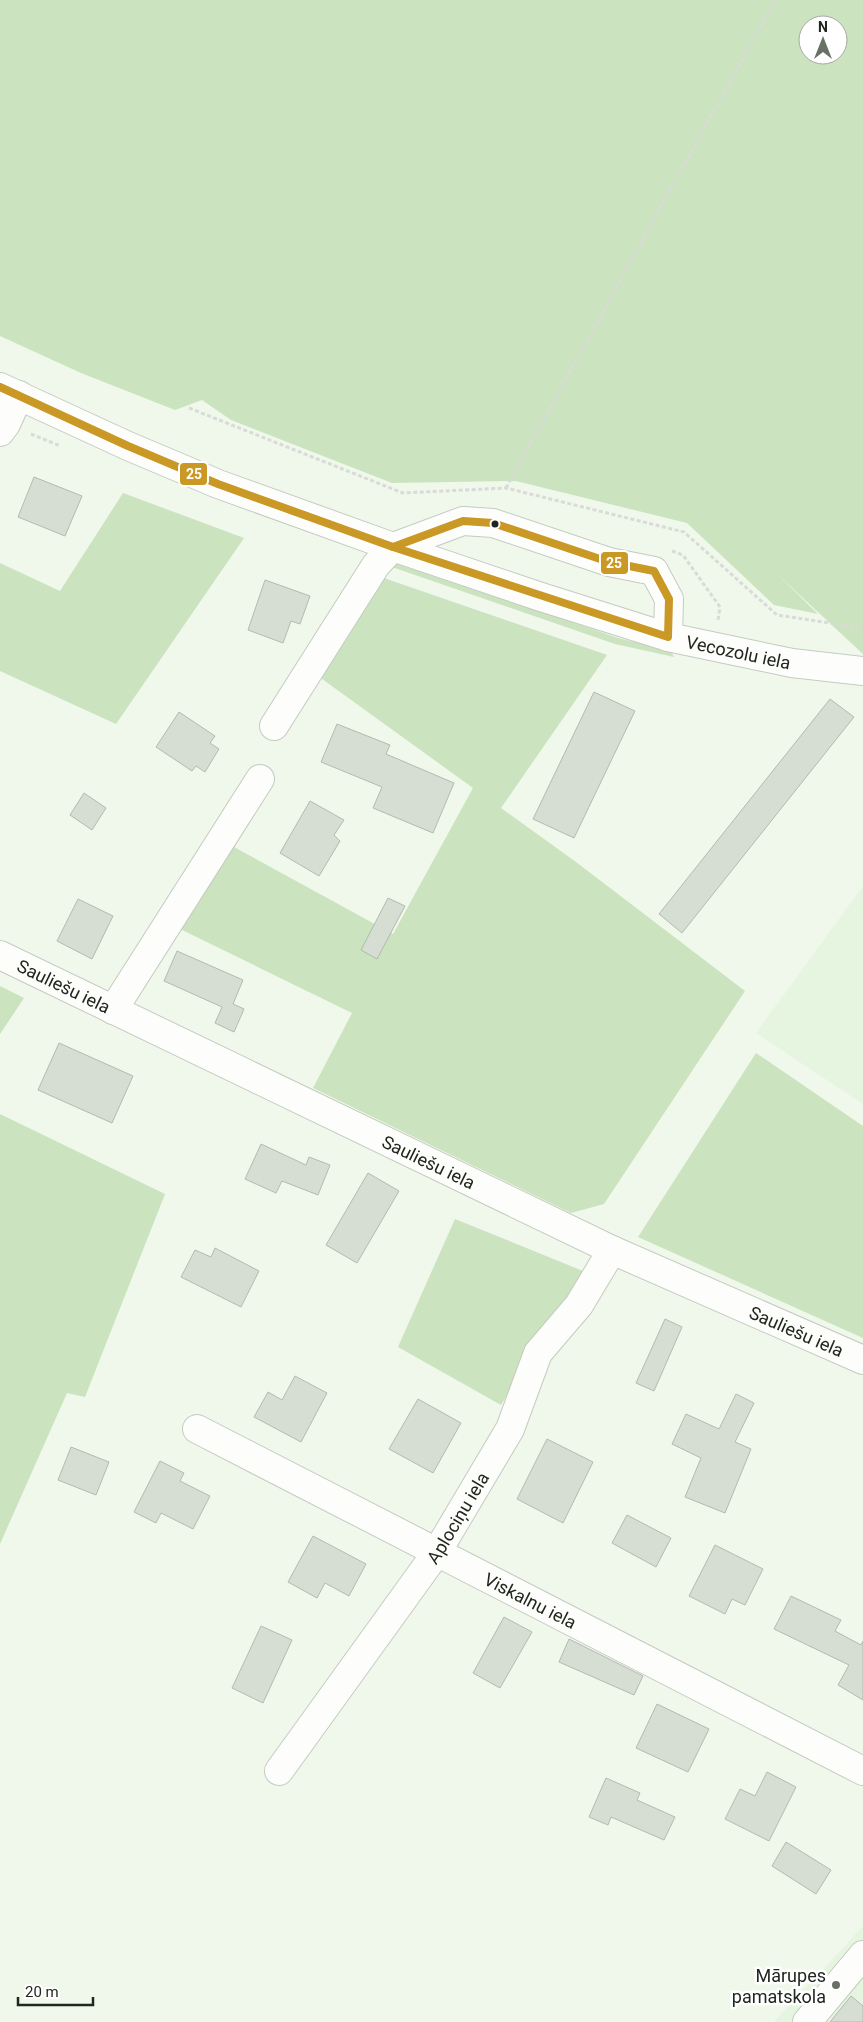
<svg xmlns="http://www.w3.org/2000/svg" width="863" height="2022" viewBox="0 0 863 2022" font-family="Roboto,sans-serif">
<style>
.built{fill:#e6f5df}
.green{fill:#cbe3bf;fill-rule:evenodd}
.building{fill:#d6ddd3;stroke:#b3bab0}
.lines{fill:none;stroke-linecap:round;stroke-linejoin:round}
.minor-casing{stroke:#c4cbc1;stroke-width:30}
.path{stroke:#d8dbd7;stroke-width:3;stroke-dasharray:4 2.5;stroke-linecap:butt}
.minor{stroke:#fdfefc;stroke-width:28}
.bus-1-casing{stroke:#fff;stroke-width:11}
.bus-1{stroke:#ca9825;stroke-width:8}
.bus-dot{fill:#21271f;stroke:#fff;stroke-width:2}
.poi-dot{fill:#697066;stroke:#fff;stroke-width:2}
.labels{text-anchor:middle;dominant-baseline:central;stroke-width:5;stroke-linejoin:round;paint-order:stroke}
.street-label{font-size:18px;fill:#21271f;stroke:#fff}
.poi-label{font-size:18px;fill:#21271f;stroke:#fff;text-anchor:end}
.line-badge{stroke:#fff;stroke-width:2}
.badge-label{font-size:14px;text-anchor:middle;font-weight:bold;fill:#fff}
</style>
<rect width="100%" height="100%" fill="#eff8eb"/>
<!-- built -->
<g class="built">
<path d="M863,886v218l-107,-71z"/>
<path d="M863,1926v96h-89l69,-74z"/>
</g>
<!-- green -->
<g class="green">
<path d="M0,0h863v654l-87,-81 42,41 -44,-9 -87,-82 -171,-42 -124,2 -161,-63 -29,-20 -27,10 -94,-37 -81,-37zM808,25h30v30h-30z"/>
<path d="M123,493l121,45 -128,186 -116,-53v-108l60,28z"/>
<path d="M395,561l223,77 53,13 3,6 -59,-13 -229,-79z"/>
<path d="M378,576l229,79 -106,153 75,54 169,129 -141,213 -33,9 -258,-125 39,-75 -174,-85 56,-81 159,87 80,-146 -155,-112z"/>
<path d="M0,986l24,12 -24,36z"/>
<path d="M756,1053l107,73v212l-225,-101z"/>
<path d="M0,1114l165,80 -80,203 -18,-4 -67,151z"/>
<path d="M455,1219l128,52 -82,134 -103,-58z"/>
</g>
<!-- building -->
<g class="building">
<path d="M34,477l48,19 -17,40 -47,-19z"/>
<path d="M265,580l45,16 -10,28 -9,-3 -8,22 -35,-13z"/>
<path d="M594,692l41,19 -61,127 -41,-19z"/>
<path d="M830,699l24,18 -172,216 -23,-19z"/>
<path d="M179,712l36,24 -5,7 9,6 -14,23 -9,-6 -4,5 -36,-24z"/>
<path d="M337,724l53,21 -4,9 68,29 -21,50 -60,-25 9,-21 -61,-25z"/>
<path d="M84,793l22,15 -14,22 -22,-15z"/>
<path d="M310,801l34,19 -10,15 6,6 -21,35 -39,-23z"/>
<path d="M388,898l17,8 -28,53 -16,-9z"/>
<path d="M78,899l35,17 -21,43 -35,-18z"/>
<path d="M177,951l66,29 -10,24 11,5 -10,23 -19,-9 7,-16 -58,-26z"/>
<path d="M59,1043l74,33 -21,47 -74,-33z"/>
<path d="M261,1144l45,21 3,-8 21,8 -12,30 -36,-14 -6,12 -31,-14z"/>
<path d="M368,1173l31,18 -42,72 -31,-18z"/>
<path d="M215,1248l44,23 -18,36 -60,-30 14,-27 16,7z"/>
<path d="M665,1319l17,8 -28,64 -18,-8z"/>
<path d="M295,1376l32,17 -26,49 -47,-25 14,-25 14,8z"/>
<path d="M736,1394l18,9 -19,39 16,7 -26,64 -40,-16 16,-39 -29,-14 14,-30 33,15z"/>
<path d="M418,1399l43,24 -28,50 -44,-24z"/>
<path d="M547,1439l46,23 -30,61 -46,-24z"/>
<path d="M71,1447l38,15 -13,33 -38,-15z"/>
<path d="M160,1461l24,12 -4,8 30,15 -17,33 -32,-16 -5,10 -22,-11z"/>
<path d="M627,1515l44,23 -15,29 -44,-24z"/>
<path d="M313,1536l53,28 -17,32 -24,-13 -8,15 -29,-16z"/>
<path d="M715,1545l48,24 -18,36 -13,-6 -7,15 -36,-18z"/>
<path d="M791,1596l50,24 -6,11 26,14 2,-4v59l-25,-15 11,-20 -75,-36z"/>
<path d="M504,1617l28,15 -32,56 -27,-15z"/>
<path d="M261,1626l31,14 -29,63 -31,-15z"/>
<path d="M569,1639l74,37 -9,19 -75,-33z"/>
<path d="M657,1704l52,25 -21,43 -52,-24z"/>
<path d="M767,1772l29,15 -27,54 -44,-22 15,-30 15,7z"/>
<path d="M606,1778l34,15 -3,7 38,17 -11,23 -53,-23 -3,8 -19,-8z"/>
<path d="M786,1842l45,28 -15,24 -44,-28z"/>
<path d="M851,1996l12,10v16h-33z"/>
</g>
<g class="lines">
<!-- minor casing -->
<g class="minor-casing">
<g id="minor">
<path id="s1" d="M0,387l128,59 90,38 175,63 145,49 130,41 124,26 71,8"/>
<path d="M0,432l6,-8 13,-29"/>
<path d="M274,726l102,-161 17,-18 70,-26 30,2 116,39 45,9 15,28 -1,38"/>
<path id="s2" d="M0,955l612,295 251,110"/>
<path d="M113,1010l147,-231"/>
<path id="s3" d="M197,1429l666,342"/>
<path id="s4" d="M279,1771l158,-219 73,-123 28,-76 41,-48 33,-55"/>
<path d="M807,2022l56,-67"/>
</g>
</g>
<!-- path -->
<g class="path">
<path d="M189,408l214,85 103,-5 178,44 93,83 86,13"/>
<path d="M31,434l29,12"/>
<path d="M506,488l269,-488"/>
<path d="M672,551l11,4 37,52 -2,13"/>
</g>
<!-- minor -->
<use href="#minor" class="minor"/>
<!-- bus-1 casing -->
<g class="bus-1-casing">
<g id="bus-1">
<path d="M0,387l128,59 90,38 175,63"/>
<path d="M463,521l30,2 116,39 45,9 15,28 -1,38 -275,-90z"/>
</g>
</g>
<!-- bus-1 -->
<use href="#bus-1" class="bus-1"/>
</g>
<!-- markers -->
<circle class="bus-dot" cx="495" cy="524" r="4.5"/>
<circle class="poi-dot" cx="836" cy="1985" r="5"/>
<g class="labels">
<!-- street labels -->
<g class="street-label">
<text stroke="none"><textPath href="#s1" startOffset="786">Vecozolu iela</textPath></text>
<text stroke="none"><textPath href="#s2" startOffset="71">Sauliešu iela</textPath></text>
<text stroke="none"><textPath href="#s2" startOffset="476">Sauliešu iela</textPath></text>
<text stroke="none"><textPath href="#s2" startOffset="881">Sauliešu iela</textPath></text>
<text stroke="none"><textPath href="#s4" startOffset="310">Aplociņu iela</textPath></text>
<text stroke="none"><textPath href="#s3" startOffset="375">Viskalnu iela</textPath></text>
</g>
<!-- poi labels -->
<g class="poi-label">
<text x="826" y="1975">Mārupes<tspan x="826" dy="21">pamatskola</tspan></text>
</g>
</g>
<g class="line-badge">
<rect x="179" y="462" width="29" height="24" rx="5" fill="#ca9825"/>
<rect x="600" y="551" width="29" height="24" rx="5" fill="#ca9825"/>
</g>
<g class="badge-label">
<text x="194" y="479">25</text>
<text x="614" y="568">25</text>
</g>
<!-- north arrow -->
<g transform="translate(823 40)"><circle r="24" fill="#ffffff" stroke="#a6a9a5"/>
<path d="M0-4L9 19L0 12L-9 19Z" fill="#697066"/>
<text y="-8" font-size="14" font-weight="bold" text-anchor="middle" fill="#21271f">N</text>
</g>
<!-- scale -->
<path d="M18 1997v8h75v-8" fill="none" stroke="#21271f" stroke-width="2.5"/>
<text x="25" y="1997" font-size="15" fill="#21271f" stroke="#ffffff" stroke-width="4" paint-order="stroke">20 m</text>
</svg>
